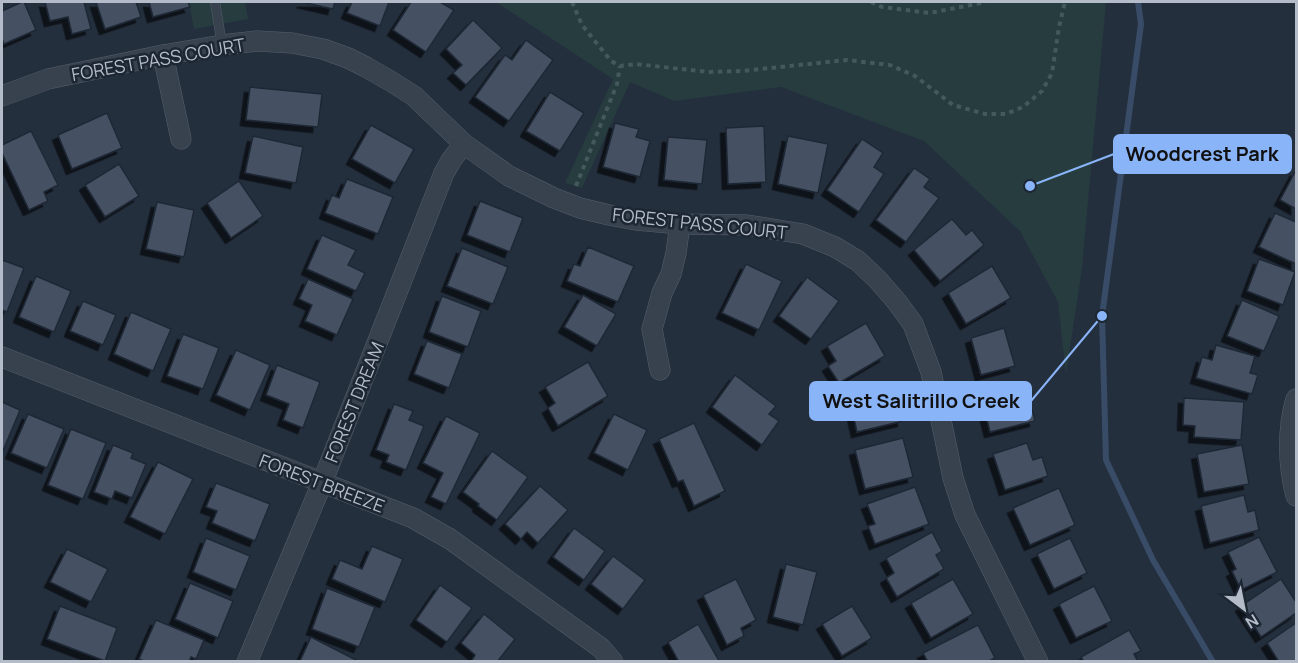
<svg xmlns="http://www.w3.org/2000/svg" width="1298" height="663" viewBox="0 0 1298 663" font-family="Manrope,sans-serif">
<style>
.green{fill:#263c3f}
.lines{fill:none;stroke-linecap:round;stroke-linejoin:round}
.stream{stroke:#394c67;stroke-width:6}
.building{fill:#455162;stroke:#1f2835;stroke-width:1.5;filter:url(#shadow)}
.lane-casing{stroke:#565f6c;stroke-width:10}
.street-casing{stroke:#565f6c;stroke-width:21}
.path{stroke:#44595c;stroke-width:4;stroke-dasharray:4.5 4.5;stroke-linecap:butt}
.lane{stroke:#38414e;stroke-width:9}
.street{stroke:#38414e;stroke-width:20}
.labels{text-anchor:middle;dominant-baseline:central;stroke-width:5;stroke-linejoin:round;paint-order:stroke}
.street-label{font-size:18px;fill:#b4bcc9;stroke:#1d2633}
.leader{fill:none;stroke:#8ab4f8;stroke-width:2}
.callout-dot{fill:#8ab4f8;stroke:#1d2633;stroke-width:2}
.callout{fill:#8ab4f8;stroke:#8ab4f8;stroke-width:2}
.callout-label{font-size:20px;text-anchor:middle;font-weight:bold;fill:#111}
</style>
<defs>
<filter id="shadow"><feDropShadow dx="-5.5" dy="5.5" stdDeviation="0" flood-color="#0009"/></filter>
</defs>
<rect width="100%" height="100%" fill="#242f3e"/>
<!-- green -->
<g class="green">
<path d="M189,2h56l3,17 -54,10z"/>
<path d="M496,2h610l-24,266 -16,106 -8,-72 -38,-71 -96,-90 -143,-54 -107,14 -44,-19 -48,106 -17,-5 48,-104z"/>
</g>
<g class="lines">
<!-- stream -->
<path class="stream" d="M1138,2l3,22 -39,292 4,144 47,100 60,102"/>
</g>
<!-- building -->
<g class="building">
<path d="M22,2h2l12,28 -32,14 -2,-5v-28z"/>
<path d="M45,2h39l7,27 -19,5 -4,-17 -18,4z"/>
<path d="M96,2h40l5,15 -36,12z"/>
<path d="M149,2h39l2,5 -37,10z"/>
<path d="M302,2h33l-2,7z"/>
<path d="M352,2h37l-9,24 -33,-13z"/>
<path d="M411,2h29l14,8 -28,42 -33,-22z"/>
<path d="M473,20l29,28 -36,37 -13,-12 9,-8 -16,-16z"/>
<path d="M526,40l27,20 -44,61 -34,-24 30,-42 7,5z"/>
<path d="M250,87l72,7 -4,33 -72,-7z"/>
<path d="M550,92l34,21 -24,38 -34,-20z"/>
<path d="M107,113l15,35 -50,21 -14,-34z"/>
<path d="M615,123l24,6 -3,8 14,4 -10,36 -37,-10z"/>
<path d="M371,125l43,24 -19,34 -43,-24z"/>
<path d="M764,126l2,56 -38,2 -2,-56z"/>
<path d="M31,131l27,54 -14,7 4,9 -19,9 -27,-57v-8z"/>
<path d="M253,136l50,11 -7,36 -51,-10z"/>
<path d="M788,136l40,8 -10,49 -40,-9z"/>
<path d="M668,137l39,3 -5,44 -38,-4z"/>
<path d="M862,139l21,14 -9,14 10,7 -25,38 -32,-22z"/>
<path d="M119,164l20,32 -34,21 -20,-32z"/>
<path d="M914,168l16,11 -6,8 15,11 -33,44 -30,-22z"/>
<path d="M1296,170v39l-16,-9z"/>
<path d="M347,179l46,18 -15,37 -53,-21 7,-18 7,3z"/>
<path d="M239,181l24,35 -32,22 -24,-35z"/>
<path d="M480,201l43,17 -13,34 -43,-17z"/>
<path d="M157,202l37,8 -10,47 -38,-8z"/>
<path d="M1275,213l21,9v42l-37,-17z"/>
<path d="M952,219l14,16 6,-5 12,15 -44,36 -26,-31z"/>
<path d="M322,235l34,15 -8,15 17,8 -9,18 -49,-22z"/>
<path d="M588,247l46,19 -16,36 -51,-21 7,-17 6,2z"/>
<path d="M462,248l46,19 -15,37 -46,-18z"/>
<path d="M1259,259l36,13 -12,33 -36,-14z"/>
<path d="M2,260l22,8 -17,44 -5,-2z"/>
<path d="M746,264l36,17 -23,49 -37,-17z"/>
<path d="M992,266l19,32 -45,26 -18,-31z"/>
<path d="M36,276l35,15 -17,41 -35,-15z"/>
<path d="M807,277l32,24 -28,38 -32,-23z"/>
<path d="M308,279l45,20 -16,36 -32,-14 7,-16 -13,-6z"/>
<path d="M583,295l33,19 -19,32 -33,-19z"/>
<path d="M442,296l39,15 -13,36 -39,-15z"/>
<path d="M1242,300l37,16 -15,35 -37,-15z"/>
<path d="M83,301l33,14 -13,30 -33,-14z"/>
<path d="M131,312l40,17 -18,42 -39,-17z"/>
<path d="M866,323l19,33 -46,27 -11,-17 8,-5 -9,-15z"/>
<path d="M1004,328l11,38 -34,9 -10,-37z"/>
<path d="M183,334l36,14 -16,41 -36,-13z"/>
<path d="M427,341l35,13 -13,34 -35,-14z"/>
<path d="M1216,345l39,11 -5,17 8,2 -6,19 -56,-16 6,-21 10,3z"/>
<path d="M236,350l34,15 -20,45 -34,-15z"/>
<path d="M588,362l20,34 -50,30 -10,-18 7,-5 -10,-16z"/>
<path d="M277,365l43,17 -17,46 -20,-8 6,-16 -23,-9z"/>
<path d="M735,375l41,31 -7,8 10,7 -17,24 -50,-38z"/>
<path d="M1026,384l9,37 -45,11 -9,-37z"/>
<path d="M879,387l4,18 15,-3 5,19 -46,11 -5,-23 -6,1 -3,-15z"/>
<path d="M1184,398l60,4 -3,38 -47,-3 1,-11 -12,-1z"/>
<path d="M2,402l18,8 -18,43z"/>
<path d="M394,404l19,7 -4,9 15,6 -18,44 -20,-8 3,-7 -13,-5z"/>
<path d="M28,414l36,15 -17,39 -36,-15z"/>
<path d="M614,414l33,16 -19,40 -34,-17z"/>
<path d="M446,416l34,17 -34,71 -15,-7 12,-24 -20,-10z"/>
<path d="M694,423l31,68 -31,15 -11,-26 -5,2 -19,-43z"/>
<path d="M71,429l35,14 -23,56 -35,-14z"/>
<path d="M903,438l10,39 -48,12 -10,-39z"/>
<path d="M1027,443l6,17 9,-3 6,19 -43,14 -12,-36z"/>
<path d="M113,445l20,8 -2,5 15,6 -14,34 -17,-7 -3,8 -18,-7z"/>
<path d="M1242,445l7,39 -45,8 -7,-38z"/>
<path d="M492,451l36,26 -31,43 -19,-14 1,-2 -16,-12z"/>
<path d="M158,462l35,17 -28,55 -35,-17z"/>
<path d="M216,483l54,21 -15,37 -43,-18 5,-12 -11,-4z"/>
<path d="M540,486l28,24 -30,33 -11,-11 -6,7 -16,-15z"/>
<path d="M915,487l14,37 -54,20 -7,-18 7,-2 -8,-20z"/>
<path d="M1059,488l16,37 -45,20 -17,-37z"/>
<path d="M1244,495l4,17 7,-2 4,20 -49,13 -9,-37z"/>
<path d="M574,528l31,23 -21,29 -31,-23z"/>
<path d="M932,532l10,19 -6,4 8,14 -47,28 -11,-19 8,-5 -8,-15z"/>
<path d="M1259,537l18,35 -36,18 -9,-19 4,-2 -8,-17z"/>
<path d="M206,538l44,18 -14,34 -43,-18z"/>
<path d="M1070,538l17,35 -33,16 -17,-35z"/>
<path d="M372,546l31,13 -18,43 -53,-23 8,-19 22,9z"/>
<path d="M67,549l41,20 -17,33 -41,-20z"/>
<path d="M613,556l32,24 -22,29 -32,-25z"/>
<path d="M786,564l31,8 -14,53 -30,-8z"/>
<path d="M736,579l20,41 -15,8 3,8 -17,9 -24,-50z"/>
<path d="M953,579l20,35 -42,24 -20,-35z"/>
<path d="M1281,579l15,23v11l-35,24 -20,-31z"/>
<path d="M190,583l43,18 -15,37 -43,-19z"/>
<path d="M440,585l32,23 -25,34 -31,-22z"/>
<path d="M1094,586l18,35 -36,17 -17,-34z"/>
<path d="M327,588l48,19 -16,40 -47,-18z"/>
<path d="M60,606l57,22 -12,33 -58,-22z"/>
<path d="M852,606l20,32 -30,18 -20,-32z"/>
<path d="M484,614l31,25 -18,23h-26l4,-7 -14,-12z"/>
<path d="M156,620l48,20 -8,19 -5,-2 -2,5h-43l-7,-3z"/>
<path d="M1296,623v39h-17l-12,-19z"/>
<path d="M698,624l21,37 -1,1h-39l-11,-20z"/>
<path d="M978,625l17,33 -8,4h-59l-5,-9z"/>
<path d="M1129,630l12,21 -7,3 4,8h-54l-3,-5z"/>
<path d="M311,637l49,25h-58l-2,-1z"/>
</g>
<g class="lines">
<!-- lane casing -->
<g class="lane-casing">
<path id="lane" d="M215,2l7,43"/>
</g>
<!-- street casing -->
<g class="street-casing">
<g id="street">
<path d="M163,55l18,84"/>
<path d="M2,96l46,-17 115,-24 59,-10 35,-4 35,2 31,6 25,9 18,9 26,15 22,14 50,48 45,32 45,22 26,10 29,7 27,5 44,4 67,1 56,9 32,13 23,14 20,19 19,22 16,22 18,48 22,106 12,37 73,147"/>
<path d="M2,357l411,161 37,21 151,109 12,14"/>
<path d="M660,370l-8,-41 10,-36 9,-19 5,-21 4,-29"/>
<path d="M1296,399c-9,31 -8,66 0,97"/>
<path d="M247,662l75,-179 122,-310 8,-14 12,-15"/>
</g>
</g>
<!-- path -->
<g class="path">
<path d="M572,2l10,23 29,36 9,5 16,-2 72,8 34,-1 105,-11 43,5 25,11 38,29 32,9h21l17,-7 19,-16 10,-18 7,-46 6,-25"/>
<path d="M871,2l11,5 48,6 56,-11"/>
<path d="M576,186l41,-102 3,-18"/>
</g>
<!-- lane -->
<use href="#lane" class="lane"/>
<!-- street -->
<use href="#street" class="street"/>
</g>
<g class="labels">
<!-- street labels -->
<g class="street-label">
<text transform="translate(158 59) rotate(-10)">FOREST PASS COURT</text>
<text transform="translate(700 223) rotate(6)">FOREST PASS COURT</text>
<text transform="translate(354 402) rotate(-68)">FOREST DREAM</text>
<text transform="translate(322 483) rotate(21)">FOREST BREEZE</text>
</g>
</g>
<!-- callouts -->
<path class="leader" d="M1030 186L1114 154M1102 316L1031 401"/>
<g class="callout-dot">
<circle cx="1030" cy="186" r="6"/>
<circle cx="1102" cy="316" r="6"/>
</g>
<g class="callout">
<rect x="1114" y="135" width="177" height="38" rx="6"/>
<rect x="810" y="382" width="221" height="38" rx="6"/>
</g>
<g class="callout-label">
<text x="1202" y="161">Woodcrest Park</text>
<text x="921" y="408">West Salitrillo Creek</text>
</g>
<!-- border -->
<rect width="1298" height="663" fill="none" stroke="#b4bcc9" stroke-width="6"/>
<!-- north arrow -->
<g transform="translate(1244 609) rotate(148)" stroke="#1d2633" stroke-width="4.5" paint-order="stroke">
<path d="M0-4.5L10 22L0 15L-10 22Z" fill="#b4bcc9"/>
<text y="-9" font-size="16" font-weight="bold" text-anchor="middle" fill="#b4bcc9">N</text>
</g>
</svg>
